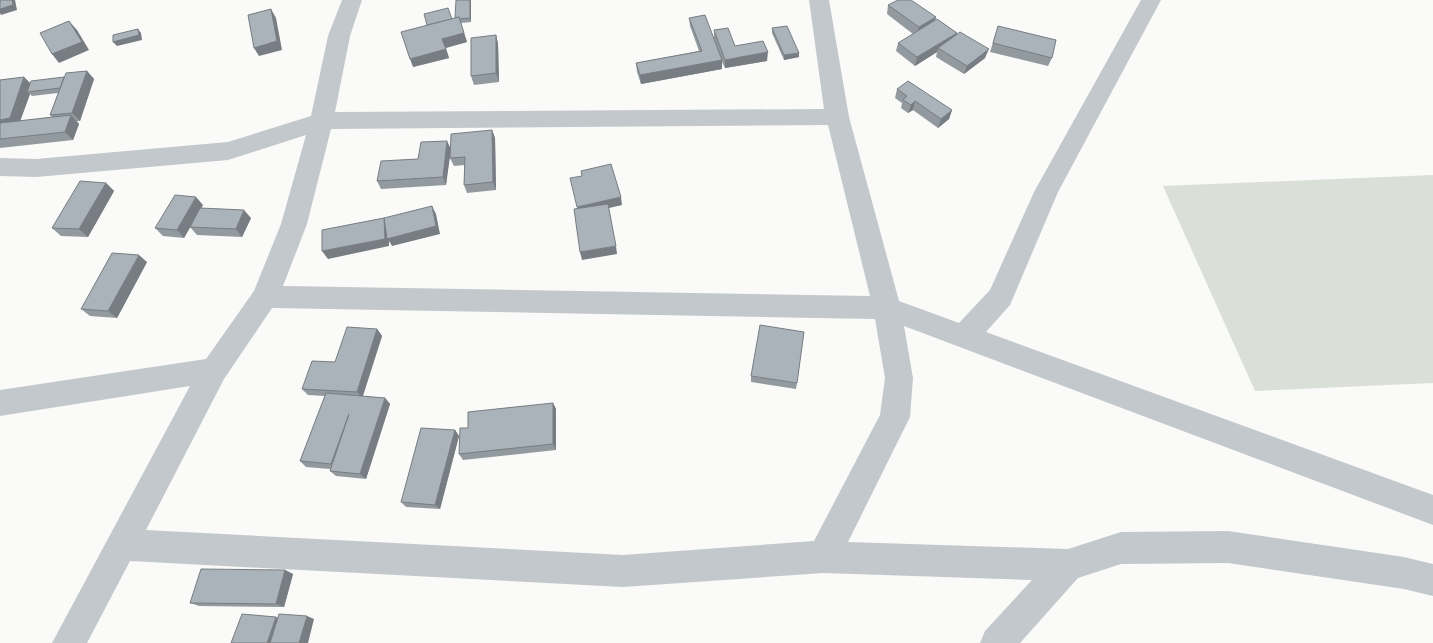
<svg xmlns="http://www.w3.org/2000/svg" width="1433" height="643" viewBox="0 0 1433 643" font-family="Karla,sans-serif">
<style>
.green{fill:#dadfd7}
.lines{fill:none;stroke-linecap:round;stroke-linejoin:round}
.minor{fill:#c3c8cc;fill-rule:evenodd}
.wall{fill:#929a9f;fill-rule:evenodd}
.shaded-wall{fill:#777d82}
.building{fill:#aab3b9;stroke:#777d82}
</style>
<rect width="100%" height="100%" fill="#fafaf8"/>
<!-- green -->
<path class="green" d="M1433,175v208l-178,8 -92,-205z"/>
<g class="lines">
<!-- minor -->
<path class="minor" d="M342,0h20l-12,36 -15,76 489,-3 -15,-109h20l20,117 50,184 60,22 31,-33 44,-98 107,-192h20l-103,192 -48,113 -24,27 447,163v30l-529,-199 9,52 -3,39 -62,125 220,7 53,-17 107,-1 176,26 29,7v32l-29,-7 -176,-26 -107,1 -43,14 -58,65h-40l5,-12 47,-51 -209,-7 -200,14 -493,-26 -43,82h-35l138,-257 -190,30v-26l206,-31 48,-68 27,-67 25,-89 -78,25 -192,17 -36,-1v-18l36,1 192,-17 83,-26 17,-80zM828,125l42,171 -587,-10 24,-62 24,-95zM272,308l603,11 10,59 -5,37 -66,126 -191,14 -477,-25 78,-151z"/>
</g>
<!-- wall -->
<g class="wall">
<path d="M471,0v22l-10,1 6,19 -21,6 3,10 -36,9 39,-48 3,-1z"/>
<path d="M888,5l48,12 -1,4 21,14 29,23 -21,16 -28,-17 1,-5 -22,14 -19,-15 2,-8 15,-9 -26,-20z"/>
<path d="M689,18l25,20v-8l21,16 32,15 -42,7 -3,-6v7l-81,15 -4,-12 -1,-9 63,-12 -9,-25z"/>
<path d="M998,26l54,32 -4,8 -58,-14z"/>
<path d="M772,28l27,25v4l-15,3 -12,-27z"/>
<path d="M496,35l2,9 1,38 -25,3 -3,-9z"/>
<path d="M87,71l7,8 -14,42h-3l2,3 -6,16 -73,8v-68l24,-3 6,6 34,-6zM58,93l-8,22 2,2 -32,4 10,-27 2,2z"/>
<path d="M897,89l55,21 -3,9 -11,9 -25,-18 -5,3 -7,-5 1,-5 -7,-5z"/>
<path d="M492,130l3,8 1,52 -29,3 -3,-8v-20l-10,1 -4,-8v-6l-4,33 -65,4 -4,-8z"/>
<path d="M106,183l8,8 -26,46 -27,-1 -9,-8z"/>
<path d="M203,205l-2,3 50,10 -9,19 -45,-2 -7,-8 -6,11 -21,-2 -8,-8z"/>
<path d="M147,262l-30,56 -27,-2 -9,-7z"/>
<path d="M377,329l5,7 -19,60 22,2 5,6 -24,75 -30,-3 -6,-5v-2l-24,-2 -6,-6 25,-65 -17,-1 -6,-6z"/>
<path d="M751,376l46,7 -1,6 -45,-7z"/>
<path d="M553,403l3,6v41l-93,10 -4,-6 9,-26z"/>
<path d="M455,430l4,6 -19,73 -34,-2 -5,-5z"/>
<path d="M285,570l8,4 -9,33 -85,-1 -9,-3z"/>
</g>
<!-- shaded-wall -->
<g class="shaded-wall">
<path d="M12,0h3l2,10 -16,5 -1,-2v-4z"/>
<path d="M470,0h1v22l-1,-4z"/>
<path d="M271,9l5,9 6,32 -23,6 -5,-8z"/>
<path d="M936,17l-3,9 -17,10 3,-9z"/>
<path d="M69,21l8,9 12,20 -30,13 -7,-9z"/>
<path d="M138,29l3,4 1,7 -25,6 -4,-4z"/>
<path d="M464,33l3,9 -22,6 -3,-9z"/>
<path d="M957,33l-3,8 -16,7 -1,4 -22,14 2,-9z"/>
<path d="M496,35l2,9 1,38 -3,-9z"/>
<path d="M446,49l3,9 -36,9 -3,-8z"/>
<path d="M989,49l-4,9 -21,16 3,-8z"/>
<path d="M768,52l-1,9 -42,7v-8z"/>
<path d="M799,53v4l-15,3v-5z"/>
<path d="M722,60v9l-81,15 -1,-9z"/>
<path d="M87,71l7,8 -14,42 -8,-8z"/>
<path d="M24,77l9,9 -6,6 3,2 -12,33 -18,2v-9z"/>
<path d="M915,101l-2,9 -5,3 3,-8z"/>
<path d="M952,110l-3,9 -11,9 3,-9z"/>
<path d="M71,115l8,9 -6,16 -8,-8z"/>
<path d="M492,130l3,8 1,52 -3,-8z"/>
<path d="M447,141l4,8 -5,36 -3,-8z"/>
<path d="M106,183l8,8 -26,46 -9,-8z"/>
<path d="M196,197l7,8 -19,33 -7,-8z"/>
<path d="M621,197l1,8 -43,10 -2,-8z"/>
<path d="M432,206l4,8 4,20 -48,12 -3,-5v5l-61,13 -6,-8 62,-33 4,8z"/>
<path d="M244,210l7,8 -9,19 -6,-8z"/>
<path d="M616,246l1,8 -35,6 -2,-8z"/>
<path d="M139,255l8,7 -30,56 -9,-7z"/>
<path d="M377,329l5,7 -20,62 -5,-6z"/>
<path d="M385,398l5,6 -24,75 -6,-5z"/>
<path d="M553,403l3,6v41l-3,-6z"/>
<path d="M455,430l4,6 -19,73 -5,-4z"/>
<path d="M285,570l8,4 -9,33 -8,-3z"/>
<path d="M307,616l7,3 -6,24h-9z"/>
<path d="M276,617l7,3 -7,23h-9z"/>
</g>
<!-- building -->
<g class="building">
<path d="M0,0h12l1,5 -13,4z"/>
<path d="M456,0h14v18l-11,1v-2l-4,1z"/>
<path d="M898,0h13l25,17 -17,10 -31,-22z"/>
<path d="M448,8l4,11 -25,6 -3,-11z"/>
<path d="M271,9l6,32 -23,7 -6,-33z"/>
<path d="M705,15l17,45 -82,15 -4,-12 66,-12 -13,-33z"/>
<path d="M459,17l5,16 -22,6 4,10 -36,10 -9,-27z"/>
<path d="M937,19l20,14 -40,24 -19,-14z"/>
<path d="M69,21l13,21 -30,12 -12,-21z"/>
<path d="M787,26l12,27 -15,2 -12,-27z"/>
<path d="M998,26l58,14 -4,18 -59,-15z"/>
<path d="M728,28l7,18 28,-5 5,11 -43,8 -11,-30z"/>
<path d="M138,29l1,6 -26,7v-7z"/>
<path d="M960,32l29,17 -22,17 -29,-18z"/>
<path d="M496,35v38l-25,3v-38z"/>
<path d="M87,71l-15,42 -22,2 16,-42z"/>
<path d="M24,77l-14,41 -10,2v-40z"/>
<path d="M64,77l-4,11 -33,4 4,-11z"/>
<path d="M908,81l44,29 -11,9 -26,-18 -4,4 -8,-5 4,-4 -10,-7z"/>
<path d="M71,115l-6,17 -65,7v-16z"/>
<path d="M492,130l1,52 -29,3 1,-28 -15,1 1,-24z"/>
<path d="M447,141l-4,36 -66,4 4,-20 37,-2 3,-17z"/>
<path d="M611,164l10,33 -44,10 -7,-29 12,-2 -1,-5z"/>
<path d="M80,181l26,2 -27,46 -27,-1z"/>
<path d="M175,195l21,2 -19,33 -22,-2z"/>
<path d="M608,204l8,42 -36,6 -6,-43z"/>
<path d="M432,206l4,20 -49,13 -3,-21z"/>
<path d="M200,208l44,2 -8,19 -46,-2z"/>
<path d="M384,218l1,21 -63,12v-21z"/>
<path d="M112,253l27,2 -31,56 -27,-2z"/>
<path d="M760,325l44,7 -7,51 -46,-7z"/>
<path d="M347,327l30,2 -20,63 -55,-3 10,-28 23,1z"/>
<path d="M326,393l59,5 -25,76 -30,-3 19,-57 -18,50 -31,-3z"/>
<path d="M553,403v41l-94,10 1,-26h8v-16z"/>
<path d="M421,428l34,2 -20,75 -34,-3z"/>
<path d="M201,569l84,1 -9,34 -86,-1z"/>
<path d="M242,614l34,3 -9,26h-36z"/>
<path d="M279,614l28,2 -8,27h-29z"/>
</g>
</svg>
